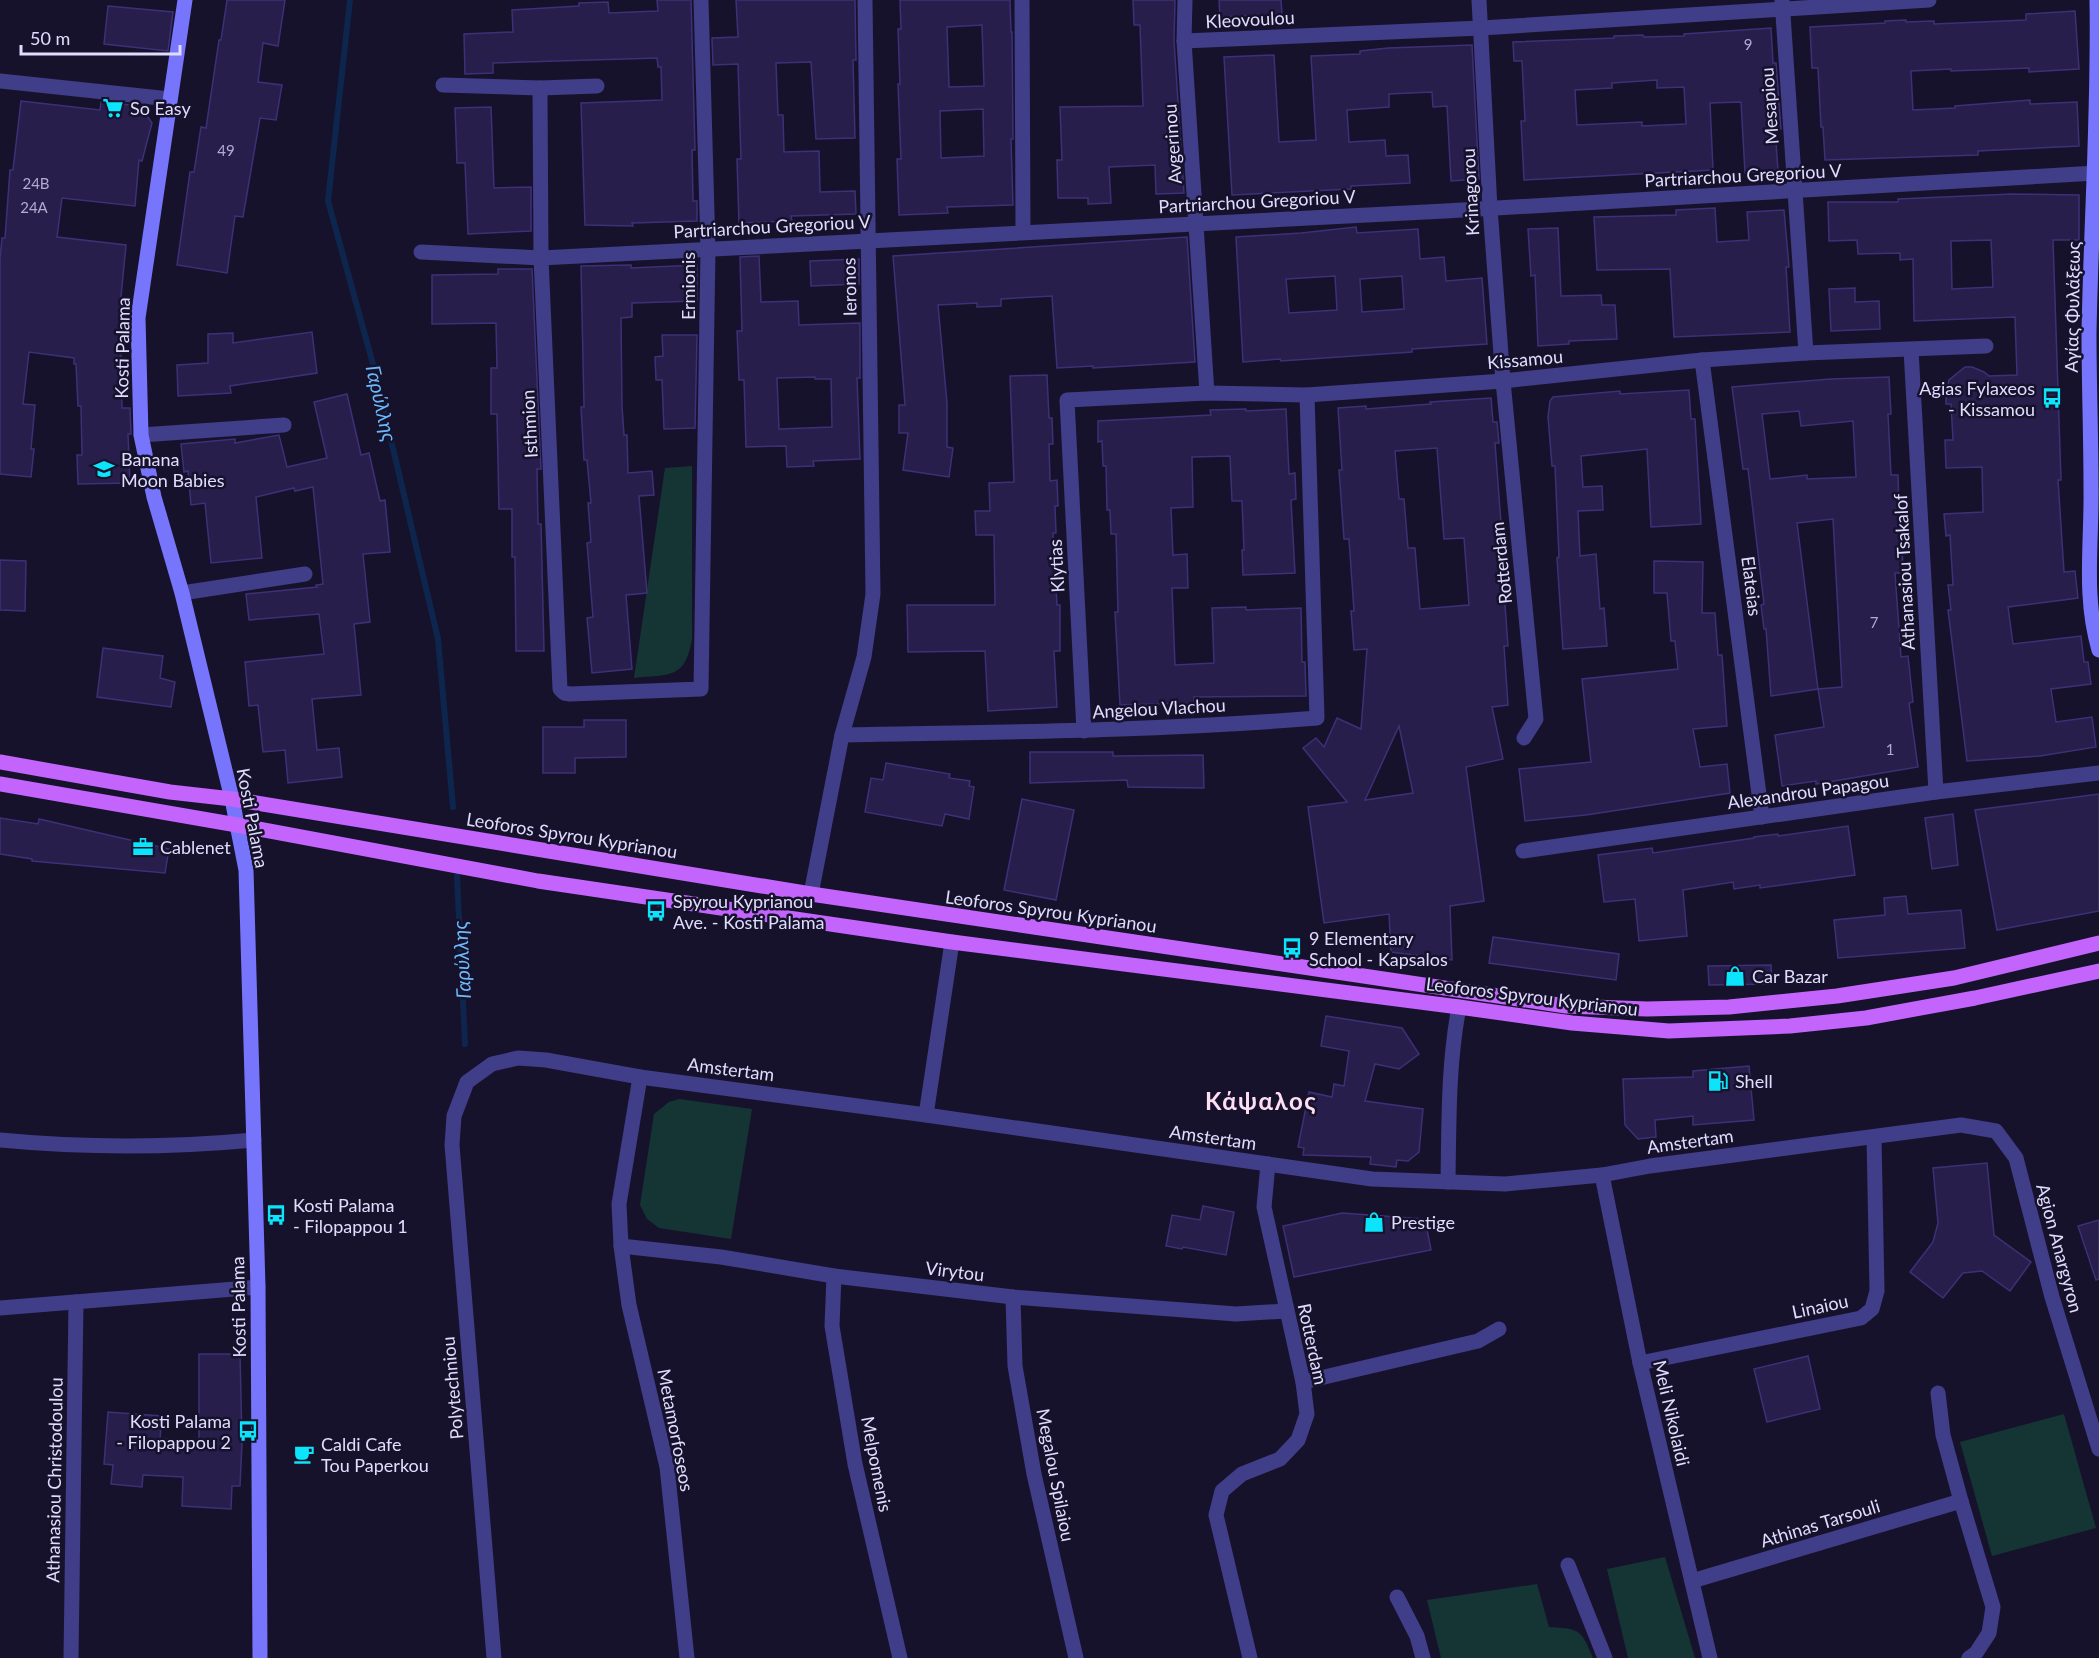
<svg xmlns="http://www.w3.org/2000/svg" width="2099" height="1658" viewBox="0 0 2099 1658" font-family="Lato,sans-serif">
<style>
.green{fill:#153534}
.lines{fill:none;stroke-linecap:round;stroke-linejoin:round}
.stream{stroke:#0e264e;stroke-width:6}
.building{fill:#271e4c;stroke:#3e3077;stroke-width:1.5;fill-rule:evenodd}
.street{stroke:#403d89;stroke-width:15}
.secondary{stroke:#7875fd;stroke-width:15}
.primary{stroke:#c365fd;stroke-width:15}
.labels{text-anchor:middle;dominant-baseline:central;stroke-width:5;stroke-linejoin:round;paint-order:stroke}
.number-label{font-size:15px;fill:#b2acd2}
.street-label{font-size:18px;fill:#e0dcfe;stroke:#16122b}
.poi-label{font-size:18px;fill:#e0dcfe;stroke:#16122b;text-anchor:start}
.water-label{font-size:20px;font-style:italic;fill:#6cbafd;stroke:#16122b}
.district-label{font-size:24px;font-weight:bold;letter-spacing:1.5px;fill:#fedef3;stroke:#16122b}
</style>
<rect width="100%" height="100%" fill="#16122b"/>
<!-- green -->
<g class="green">
<path d="M692,466v173c-7,41 -23,35 -58,39l31,-210z"/>
<path d="M679,1099l73,10 -21,130 -72,-11 -12,-9 -7,-14 14,-91 15,-12z"/>
<path d="M2064,1414l32,114 -104,28 -32,-114z"/>
<path d="M1665,1557l30,101h-67l-21,-89z"/>
<path d="M1537,1584l12,43c31,2 32,2 44,31h-152l-14,-58z"/>
</g>
<g class="lines">
<!-- stream -->
<g class="stream">
<path d="M350,0l-22,201 45,163 65,275 15,168"/>
<path d="M457,876l8,168"/>
</g>
</g>
<!-- building -->
<g class="building">
<path d="M227,0h58l-7,46 -15,-3 -5,39 24,3 -6,35 -16,-2 -17,99 -8,-1 -8,57 -50,-8 13,-93h4l7,-45 5,1 13,-88h2z"/>
<path d="M657,0h34l4,150h-3l1,51h4v20l-65,2 1,3 -48,-1 -4,-122 81,-3 -1,-33h-3l-1,-9 -164,5v10l-28,1 -1,-40 49,-2 -1,-22 67,-4v-3l29,-1 1,11 49,-2z"/>
<path d="M736,0h119l1,60h-3l2,78 -39,1 -5,-77 -35,1 2,52h5l1,37 35,-1 1,41 35,-1 1,23 -65,2 1,5 -53,2 -2,-64h4l-3,-95 -25,1 -1,-27 26,-1z"/>
<path d="M900,0h110l1,32h1l1,107h-2l2,66 -66,2 1,6 -49,2 -2,-56h4l-3,-75h2l-2,-55h3zM982,25l2,61 -35,1 -2,-60zM983,109l1,47 -43,2 -1,-47z"/>
<path d="M1133,0h42l-1,41 10,152 -28,1 -1,-29 -46,2 2,36 -23,1v-6h-30l-1,-38h5l-2,-53 83,-1 -3,-81h-6z"/>
<path d="M1219,0h62l1,14 -62,3z"/>
<path d="M108,6l65,6 -5,39 -64,-7z"/>
<path d="M2075,11l4,58 -50,3v-4l-78,3v-2l-40,2 2,39 42,-2v-2l75,-6v4l47,-2 2,44 -101,5v4l-153,5 -2,-33h-2l-3,-59h-6l-2,-41 75,-4v-2l21,-1v2l28,-1v3l92,-4v-6z"/>
<path d="M1771,28l2,35h3l5,66h-6l3,41 -33,3 -4,-71 -31,1 3,67 -189,10 -3,-59h4l-3,-60h-8l-1,-19 101,-4v-2l29,-1 1,2 40,-1v-2zM1657,80v8l27,-1 2,37 -44,2v-4l-65,3 -2,-35 37,-2v-5z"/>
<path d="M1472,45l7,134 -28,2 -4,-75 -14,1 -1,-15 -43,2v13l-42,3 2,32 36,-2 1,16 22,-1 2,28 -59,3v3l-119,6 -8,-138 50,-2 5,87 37,-2 -5,-84 49,-2v-3l28,-3z"/>
<path d="M21,101l79,9 1,-8 39,4 12,17 -10,38 -3,-1 -4,46 -73,-8 -5,39 69,8 -6,62 2,101h8l1,26h-3l2,49 -52,1 -1,-29h5l-1,-49h-3l-2,-42h-2v-6l-45,-6 -6,52 12,1 -4,44h3l-3,28 -31,-3v-215l2,-21h3l5,-68h3z"/>
<path d="M491,107l3,81 37,-1v44l-63,3 -3,-71h-8l-2,-55z"/>
<path d="M2012,194l67,1v45h-26l8,240h-3l6,92 11,-1 3,27 -70,9 5,37 68,-8 3,26h4l3,22 -40,5 5,33 36,-5 4,30 -56,9 -73,5 -19,-151h3l-3,-25h5l-3,-50 -4,1 -2,-22 39,-2 -1,-45 -36,1 -1,-28h8l-2,-36h-5v-9l3,-15 16,-13h7l12,5 5,4 28,-1 -2,-58 -101,4 -1,-62 -13,1v-7l-42,1 -1,-14 -28,1 -1,-39h70v-3zM1991,240l2,47 -41,2 -1,-48z"/>
<path d="M1715,208l2,34 32,-2 -2,-28 37,-2 5,57h-3l4,65 -116,5 -4,-68 -73,1 -3,-53 82,-2v-5z"/>
<path d="M1356,227l1,6 61,-4 2,30 24,-2 2,24 36,-3 5,66 -75,5v3l-131,9 -1,-2 -37,3 -7,-125 65,-4zM1335,276l2,34 -48,3 -3,-34zM1402,276l2,33 -42,3 -2,-33z"/>
<path d="M1558,228l3,68 40,-1 1,10h13l2,34 -48,2v3l-31,2 -3,-71 -4,1 -3,-47z"/>
<path d="M1187,237l8,125 -102,6v-2l-36,2 -5,-72 -51,3v7l-24,1v-4l-39,2 9,98v44l6,1 -4,29 -46,-7 5,-37h-9v-28h6l-12,-149z"/>
<path d="M759,256l2,46 37,-1 1,24 61,-2v55h-3l3,81 -47,2 1,5 -27,1 -1,-21 -40,1 -2,-67h-5l-1,-27 -1,-22h5l-2,-74zM815,377v2h16l1,48 -53,2 -2,-51z"/>
<path d="M859,259v25l-48,2 -1,-25z"/>
<path d="M631,265v3l66,-3v36l-65,2v14l-11,1 1,88 2,29h3l1,38 24,-2 2,24 -15,1 8,97 -21,2 6,74 -40,4 -5,-55 6,-1 -6,-74 4,-1 -3,-39h3l-4,-43h-3l-3,-53h3l-3,-141z"/>
<path d="M498,269h34l9,200h-4l1,55h3l3,127h-28l-1,-94h-3v-48h-13l-2,-95h-6v-46h6l-1,-45 -64,1v-49l66,-1z"/>
<path d="M1855,288v14l24,-1 1,28 -49,2 -2,-42z"/>
<path d="M312,332l5,41 -87,13 1,7 -53,3 -1,-31 31,-2v-29l25,-1v10z"/>
<path d="M662,335h35l-2,93 -31,1 -2,-49h-6l-1,-23 8,-1z"/>
<path d="M1047,375l2,43h3l1,26h-4l1,37 7,-1 1,26h-3l1,27h-3l4,72h3v46h-6l3,56 -69,4 -3,-60 -77,1 -1,-47h88l-1,-70h-18l-1,-24h15l-1,-28 25,-1 -4,-106z"/>
<path d="M1889,377l2,37h-3l3,61h7l2,69 2,1 1,28h-8l6,84 7,-1 5,46 -4,1 9,64 -102,17v-3l-34,5 -7,-51 49,-8 -6,-38 24,-2 -9,-168 -36,4 21,166 -47,7 -5,-67h-2l-3,-24 3,-1 -16,-135h-5l-11,-82 99,-8zM1799,411l2,15 52,-5 3,56 -49,2v-4l-37,4 -8,-65z"/>
<path d="M1689,390l2,29h4l6,105 -50,3 -4,-78 -66,7 2,31 19,-1 1,24 -25,1 2,45 16,-2 4,55 4,-1 3,38 -44,3 -6,-91 2,-1 -4,-91h-3l-4,-49 2,-16 3,-4 67,-6v3z"/>
<path d="M347,394l14,61 8,-2 11,48 5,-1 5,52 -27,2 7,68 -16,2 7,71 -49,4 5,51 22,-2 3,29 -54,6 -3,-33 -22,2 -5,-47 -9,1 -4,-44 79,-8 -5,-40 -70,6 -3,-26 71,-7 -1,-2 7,-1 -10,-97 -18,4 -1,-3 -38,9 6,61 -51,5 -6,-60 -14,2 -3,-34 -4,1 -3,-28 54,-5v4l44,-8 8,32 40,-9 -13,-56z"/>
<path d="M1491,398l2,24h4l2,21h-4l8,107h2l3,40 -4,1 4,55h-4l4,59 -16,2 11,52 -37,8 18,134 -34,5 2,54 -61,-8 -2,-38 -65,9 -16,-116 39,-5 -44,-54 13,-10 8,9 13,-29 24,11 6,-80 -13,1 -3,-39h3l-5,-72h-5l-5,-69h3l-4,-62 28,-2v3l65,-5 -1,-2zM1437,448l7,91 20,-1 5,67 -49,4 -5,-61h-7l-4,-49h-5l-4,-48zM1399,726l14,67 -48,7z"/>
<path d="M1246,409v2l40,-2 3,65 6,-1 1,26 -5,1 4,73 -52,2 -1,-25h2l-2,-49h-10l-2,-45 -38,1 1,50 -22,1 2,47 14,-1 1,34h-16l3,77 39,-2 -2,-55 34,-1v3l55,-2 1,54h3l1,34 -112,1v6l-74,2 -5,-93h3l-2,-78h-5l-1,-24h-3l-1,-44h-3l-1,-25 -4,1v-21l113,-6 -1,-5z"/>
<path d="M0,560l26,1 -1,50 -25,-1z"/>
<path d="M1654,561l49,1 -1,51h13l3,42h4l5,71 -34,3 7,38 27,-3 3,29 -144,22 -61,6 -6,-52 72,-7 -9,-83 96,-10 -3,-28h-4l-4,-48h-13z"/>
<path d="M103,648l60,8 -3,22 15,4 -4,25 -74,-10z"/>
<path d="M584,720h42v37l-51,1v15h-32v-46h41z"/>
<path d="M1030,752h83v4l90,-1 1,33 -76,-1 -1,-7 -97,3z"/>
<path d="M886,763l64,11 -1,4 21,3 -1,5 5,1 -5,32 -24,-5 -3,12 -77,-14 6,-34 12,2z"/>
<path d="M2099,794v117l-102,19 -22,-120z"/>
<path d="M1022,799l52,11 -18,90 -52,-10z"/>
<path d="M1953,814l5,51 -26,4 -7,-51z"/>
<path d="M0,818l38,6 1,-5 130,30 -4,24 -133,-12v-2l-32,-5z"/>
<path d="M1848,826l7,49 -95,13v-3l-26,4 -1,-7 -50,8 4,46 -48,5 -4,-42 -31,3 -6,-47 54,-7 1,5 101,-15v-1l24,-3v2z"/>
<path d="M1906,896l2,18 53,-4 4,38 -127,10 -4,-38 51,-5 -1,-17z"/>
<path d="M1493,937l126,17 -3,26 -127,-17z"/>
<path d="M1771,965l1,19 -63,1 -1,-19z"/>
<path d="M1326,1016l76,12 17,26 -20,15 -24,-5 -10,37 58,8 -4,43 -11,9 -11,-1 -1,7 -26,-3 1,-7 -68,-2 1,-7 -6,-1 11,-55 23,5 2,-13 10,2 5,-35 -28,-5z"/>
<path d="M1749,1066l5,54 -61,5v-9l-38,4 1,17 -18,2 -13,-14 -2,-46 70,-2v-6z"/>
<path d="M1987,1163l7,72 37,27 -21,29 -28,-20 -19,2 -20,25 -33,-26 23,-30 5,-19 -5,-55z"/>
<path d="M1203,1206l31,6 -8,43 -43,-8 -1,2 -16,-3 6,-31 28,5z"/>
<path d="M1342,1213l83,6 6,31 -137,27 -11,-51z"/>
<path d="M2099,1220v59l-3,1 -18,-54z"/>
<path d="M199,1354h41l2,89 -2,43h-8l-1,23 -49,-3 1,-29 -40,-2 -1,12 -31,-3 2,-19 -9,-1 4,-52 54,4 -2,23 39,2z"/>
<path d="M1808,1356l12,53 -53,13 -13,-53z"/>
</g>
<g class="lines">
<!-- street -->
<g class="street">
<path d="M1022,0l1,231"/>
<path d="M1185,0l-1,41 23,352"/>
<path d="M1479,0l11,208 13,173 33,338 -12,19"/>
<path d="M1782,0l24,353"/>
<path d="M1184,41l297,-13 448,-28"/>
<path d="M0,81l170,18"/>
<path d="M443,85l97,3 57,-2"/>
<path d="M540,88l1,170 19,431 4,4 6,1 131,-5 7,-440 -7,-249"/>
<path d="M421,252l120,6 904,-47 651,-38"/>
<path d="M1911,350l25,442"/>
<path d="M1702,360l60,457"/>
<path d="M141,435l143,-10"/>
<path d="M182,593l123,-19"/>
<path d="M1084,731l-17,-331 140,-7 100,2 196,-14 199,-21 104,-7 180,-7"/>
<path d="M842,735c158,-3 317,-4 475,-17l-10,-323"/>
<path d="M1523,851l413,-59 163,-19"/>
<path d="M811,894l31,-159 22,-78 9,-63 -8,-594"/>
<path d="M640,1077l-21,127 2,42 8,59 38,162 20,191"/>
<path d="M926,1115l26,-173"/>
<path d="M0,1140c84,8 169,8 254,0"/>
<path d="M1602,1175l38,188 70,295"/>
<path d="M1448,1182c1,-59 0,-118 11,-175"/>
<path d="M621,1246l100,11 113,19 179,21 223,17 50,-3"/>
<path d="M834,1276l-2,50 23,138 45,194"/>
<path d="M1013,1297l2,69 19,108 42,184"/>
<path d="M0,1308l258,-21"/>
<path d="M1640,1363l221,-45 11,-9 5,-18 -3,-154"/>
<path d="M1303,1382l175,-41 21,-12"/>
<path d="M1938,1393l5,42 18,66 32,106 -4,26 -13,20 -7,5"/>
<path d="M1568,1565l37,93"/>
<path d="M1692,1581l269,-80"/>
<path d="M1397,1597l20,39 6,22"/>
<path d="M71,1658l5,-356"/>
<path d="M494,1658l-42,-513 2,-29 13,-34 25,-18 26,-6 28,2 94,17 286,38 446,64 133,5 97,-9 48,-9 311,-41 35,6 20,27 36,139 47,152"/>
<path d="M1250,1658l-34,-143 6,-24 20,-17 38,-15 18,-19 9,-26 -4,-32 -39,-175 4,-43"/>
</g>
<!-- secondary -->
<g class="secondary">
<path d="M185,0l-47,318 3,117 13,62 28,96 50,206 14,71 12,417 2,371"/>
<path d="M2097,0c2,111 -6,222 -8,333 0,51 2,103 2,154 1,56 -8,109 8,163"/>
</g>
<!-- primary -->
<g class="primary">
<path d="M0,762l170,30 62,7 579,95 755,112 81,3 82,-2 108,-11 117,-18 145,-35"/>
<path d="M0,784l237,41 301,56 414,61 507,65 113,16 97,8 121,-5 76,-8 109,-20 124,-27"/>
</g>
</g>
<!-- icons -->
<defs>
<g id="supermarket-bare" transform="scale(1.62)"><path d="M-6-5.5h2.5l.6 2H6L4.5 2H-2.5L-4.4-4H-6ZM-1.5 3.2a1.3 1.3 0 1 0 .1 0ZM3 3.2a1.3 1.3 0 1 0 .1 0Z" fill="#0be4fb" stroke="#16122b" stroke-width="2.5" paint-order="stroke"/></g>
<g id="bus-bare" transform="scale(1.62)"><path d="M-5-6H5V4H4V6H2V4H-2V6H-4V4H-5ZM-3.5-4V0h7V-4ZM-3.5 1.2v1.5H-2V1.2ZM2 1.2v1.5H3.5V1.2Z" fill="#0be4fb" stroke="#16122b" stroke-width="2.5" paint-order="stroke"/></g>
<g id="school-bare" transform="scale(1.62)"><path d="M0-5L7-2L0 1L-7-2ZM-4 1L0 2.5L4 1V4Q0 6-4 4Z" fill="#0be4fb" stroke="#16122b" stroke-width="2.5" paint-order="stroke"/></g>
<g id="office-bare" transform="scale(1.62)"><path d="M-6-3h4V-5.5h4V-3h4V5H-6ZM-1-4.5V-3h2v-1.5ZM-6 0V1H6V0Z" fill="#0be4fb" stroke="#16122b" stroke-width="2.5" paint-order="stroke"/></g>
<g id="shop-bare" transform="scale(1.62)"><path d="M-5-2.5h2.3a2.7 3.5 0 0 1 5.4 0H5L5.5 6h-11ZM-1.5-2.5h3a1.5 2.3 0 0 0-3 0Z" fill="#0be4fb" stroke="#16122b" stroke-width="2.5" paint-order="stroke"/></g>
<g id="fuel-bare" transform="scale(1.62)"><path d="M-5.5-6h7V0h2V4h1.3V-2.5L3-4.5l.8-.8L6-3V5H2.5V1h-1V6h-7ZM-4.2-4.7v3.2H.2V-4.7Z" fill="#0be4fb" stroke="#16122b" stroke-width="2.5" paint-order="stroke"/></g>
<g id="cafe-bare" transform="scale(1.62)"><path d="M-5.5-4.5H6V0H3Q3 3.5 0 3.5H-2.5Q-5.5 3.5-5.5 0ZM3-3.2v2h1.7v-2ZM-6 4.5H4V6H-6Z" fill="#0be4fb" stroke="#16122b" stroke-width="2.5" paint-order="stroke"/></g>
</defs>
<g fill-rule="evenodd">
<use href="#supermarket-bare" x="113" y="108"/>
<use href="#bus-bare" x="2052" y="398"/>
<use href="#school-bare" x="104" y="469"/>
<use href="#office-bare" x="143" y="847"/>
<use href="#bus-bare" x="656" y="911"/>
<use href="#bus-bare" x="1292" y="948"/>
<use href="#shop-bare" x="1735" y="976"/>
<use href="#fuel-bare" x="1718" y="1081"/>
<use href="#bus-bare" x="276" y="1215"/>
<use href="#shop-bare" x="1374" y="1222"/>
<use href="#bus-bare" x="248" y="1431"/>
<use href="#cafe-bare" x="304" y="1454"/>
</g>
<g class="labels">
<!-- number labels -->
<g class="number-label">
<text x="1748" y="44">9</text>
<text x="226" y="150">49</text>
<text x="36" y="183">24B</text>
<text x="34" y="207">24A</text>
<text x="1874" y="622">7</text>
<text x="1890" y="749">1</text>
</g>
<!-- street labels -->
<g class="street-label">
<text transform="translate(1250 19) rotate(-3)">Kleovoulou</text>
<text transform="translate(1769 106) rotate(-94)">Mesapiou</text>
<text transform="translate(1172 144) rotate(-94)">Avgerinou</text>
<text transform="translate(1743 175) rotate(-3)">Partriarchou Gregoriou V</text>
<text transform="translate(1470 192) rotate(-93)">Krinagorou</text>
<text transform="translate(1257 201) rotate(-3)">Partriarchou Gregoriou V</text>
<text transform="translate(772 226) rotate(-3)">Partriarchou Gregoriou V</text>
<text transform="translate(688 286) rotate(-90)">Ermionis</text>
<text transform="translate(849 287) rotate(-91)">Ieronos</text>
<text transform="translate(2072 307) rotate(-89)">Αγίας Φυλάξεως</text>
<text transform="translate(122 348) rotate(-89)">Kosti Palama</text>
<text transform="translate(1525 359) rotate(-5)">Kissamou</text>
<text transform="translate(529 424) rotate(-93)">Isthmion</text>
<text transform="translate(1501 563) rotate(-96)">Rotterdam</text>
<text transform="translate(1056 566) rotate(-93)">Klytias</text>
<text transform="translate(1904 572) rotate(-93)">Athanasiou Tsakalof</text>
<text transform="translate(1752 586) rotate(83)">Elateias</text>
<text transform="translate(1159 708) rotate(-3)">Angelou Vlachou</text>
<text transform="translate(1808 791) rotate(-8)">Alexandrou Papagou</text>
<text transform="translate(253 818) rotate(79)">Kosti Palama</text>
<text transform="translate(572 835) rotate(9)">Leoforos Spyrou Kyprianou</text>
<text transform="translate(1051 911) rotate(8)">Leoforos Spyrou Kyprianou</text>
<text transform="translate(1532 996) rotate(7)">Leoforos Spyrou Kyprianou</text>
<text transform="translate(731 1069) rotate(7)">Amstertam</text>
<text transform="translate(1213 1137) rotate(8)">Amstertam</text>
<text transform="translate(1690 1141) rotate(-8)">Amstertam</text>
<text transform="translate(2060 1248) rotate(75)">Agion Anargyron</text>
<text transform="translate(955 1271) rotate(7)">Virytou</text>
<text transform="translate(1820 1306) rotate(-12)">Linaiou</text>
<text transform="translate(238 1307) rotate(-91)">Kosti Palama</text>
<text transform="translate(1313 1344) rotate(78)">Rotterdam</text>
<text transform="translate(452 1388) rotate(-95)">Polytechniou</text>
<text transform="translate(1672 1413) rotate(77)">Meli Nikolaidi</text>
<text transform="translate(676 1430) rotate(79)">Metamorfoseos</text>
<text transform="translate(877 1464) rotate(79)">Melpomenis</text>
<text transform="translate(1056 1475) rotate(79)">Megalou Spilaiou</text>
<text transform="translate(54 1480) rotate(-89)">Athanasiou Christodoulou</text>
<text transform="translate(1820 1523) rotate(-17)">Athinas Tarsouli</text>
</g>
<!-- poi labels -->
<g class="poi-label">
<text x="130" y="108">So Easy</text>
<text x="2035" y="388" text-anchor="end">Agias Fylaxeos<tspan x="2035" dy="21">- Kissamou</tspan></text>
<text x="121" y="459">Banana<tspan x="121" dy="21">Moon Babies</tspan></text>
<text x="160" y="847">Cablenet</text>
<text x="673" y="901">Spyrou Kyprianou<tspan x="673" dy="21">Ave. - Kosti Palama</tspan></text>
<text x="1309" y="938">9 Elementary<tspan x="1309" dy="21">School - Kapsalos</tspan></text>
<text x="1752" y="976">Car Bazar</text>
<text x="1735" y="1081">Shell</text>
<text x="293" y="1205">Kosti Palama<tspan x="293" dy="21">- Filopappou 1</tspan></text>
<text x="1391" y="1222">Prestige</text>
<text x="231" y="1421" text-anchor="end">Kosti Palama<tspan x="231" dy="21">- Filopappou 2</tspan></text>
<text x="321" y="1444">Caldi Cafe<tspan x="321" dy="21">Tou Paperkou</tspan></text>
</g>
<!-- water labels -->
<g class="water-label">
<text transform="translate(382 403) rotate(77)">Γαρύλλης</text>
<text transform="translate(461 960) rotate(-93)">Γαρύλλης</text>
</g>
<!-- district labels -->
<g class="district-label">
<text x="1261" y="1100">Κάψαλος</text>
</g>
</g>
<!-- scale -->
<path d="M21 45v9h159v-9" fill="none" stroke="#e0dcfe" stroke-width="3"/>
<text x="30" y="45" font-size="18" fill="#e0dcfe" stroke="#16122b" stroke-width="4.5" paint-order="stroke">50 m</text>
</svg>
